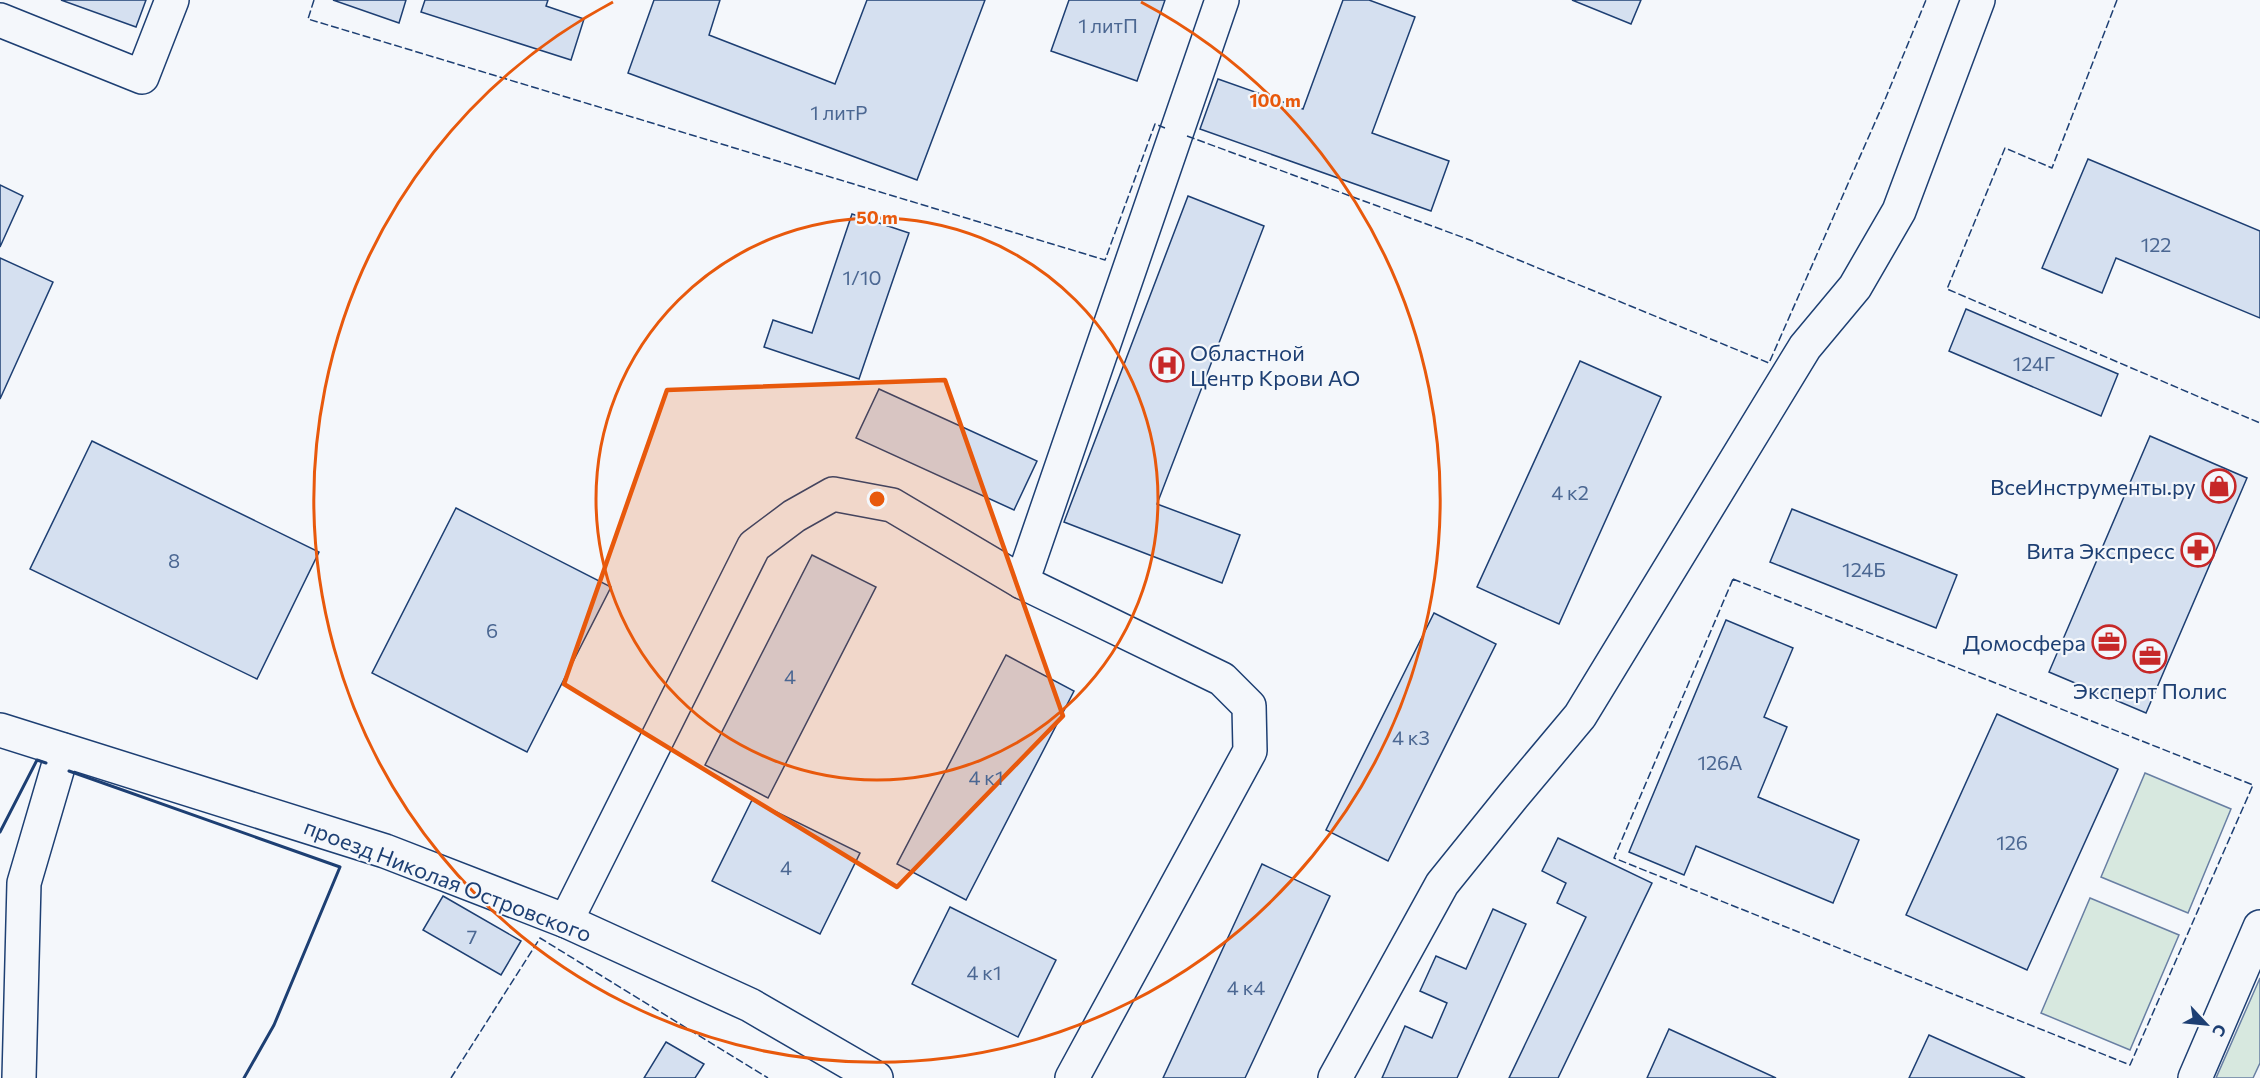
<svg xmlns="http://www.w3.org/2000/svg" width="2260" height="1078" viewBox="0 0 2260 1078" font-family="Commissioner,sans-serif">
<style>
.green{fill:#d7e8df;stroke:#687fa3;stroke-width:1.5}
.building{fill:#d5e0f0;stroke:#1d3f73;stroke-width:1.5}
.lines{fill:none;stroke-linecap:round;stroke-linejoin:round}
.minor-casing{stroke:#1d3f73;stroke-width:36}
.major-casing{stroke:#1d3f73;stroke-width:36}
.minor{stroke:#f4f7fb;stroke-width:33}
.major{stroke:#f4f7fb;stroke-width:33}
.fence{stroke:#1d3f73;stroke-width:1.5;stroke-dasharray:8 3;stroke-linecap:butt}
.wall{stroke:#1d3f73;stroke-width:3}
.marked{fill:#e8590c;fill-opacity:0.2;stroke:#e8590c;stroke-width:4.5;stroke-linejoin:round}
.ring{fill:none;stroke:#e8590c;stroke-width:3}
.labels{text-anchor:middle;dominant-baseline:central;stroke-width:4.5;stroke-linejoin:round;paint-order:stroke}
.number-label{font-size:20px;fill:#4b6792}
.poi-label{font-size:22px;fill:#1d3f73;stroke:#f4f7fb;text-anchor:end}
.street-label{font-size:22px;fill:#1d3f73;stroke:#f4f7fb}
.centre{fill:#e8590c;stroke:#f4f7fb;stroke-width:3}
.ring-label{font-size:18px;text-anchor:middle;font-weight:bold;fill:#e8590c;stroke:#f4f7fb;stroke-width:4.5;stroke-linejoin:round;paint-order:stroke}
</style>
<rect width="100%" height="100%" fill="#f4f7fb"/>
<!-- green -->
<g class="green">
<path d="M2145,773l86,36 -43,104 -87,-36z"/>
<path d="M2090,898l89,37 -49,115 -89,-37z"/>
<path d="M2260,978v85l-7,15h-37z"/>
</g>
<!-- building -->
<g class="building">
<path d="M61,0h85l-10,27z"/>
<path d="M333,0h73l-7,23z"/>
<path d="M425,0h123l-2,6 38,13 -13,41 -150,-48z"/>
<path d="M654,0h66l-11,35 126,49 32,-84h118l-68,180 -289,-107z"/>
<path d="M1069,0h96l-28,81 -86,-30z"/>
<path d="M1343,0h26l46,17 -43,116 77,28 -18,50 -231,-82 18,-50 85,30z"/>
<path d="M1572,0h69l-10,24z"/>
<path d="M2088,159l172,72v87l-144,-60 -14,35 -60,-25z"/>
<path d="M0,185l23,11 -23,51z"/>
<path d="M1188,196l76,30 -107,278 83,31 -18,48 -158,-61z"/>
<path d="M852,214l57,19 -50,146 -95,-32 9,-27 39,13z"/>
<path d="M0,258l53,24 -53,117z"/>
<path d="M1966,309l152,65 -17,42 -152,-65z"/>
<path d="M1580,361l81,36 -102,227 -82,-37z"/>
<path d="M879,389l158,72 -23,49 -158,-72z"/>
<path d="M2150,436l97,42 -101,235 -97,-41z"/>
<path d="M92,441l227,111 -62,127 -227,-110z"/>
<path d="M456,508l155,79 -84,165 -155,-79z"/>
<path d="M1792,509l165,66 -21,53 -166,-66z"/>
<path d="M812,555l64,32 -108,211 -63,-33z"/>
<path d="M1434,613l62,31 -108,217 -62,-31z"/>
<path d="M1726,620l67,28 -29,69 23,10 -29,70 101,43 -26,63 -137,-57 -12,29 -55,-23z"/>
<path d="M1006,655l68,36 -108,209 -69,-36z"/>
<path d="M1997,714l121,55 -91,201 -121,-55z"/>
<path d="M752,800l108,53 -40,81 -108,-53z"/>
<path d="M1558,838l94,45 -94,195h-49l77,-161 -29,-14 9,-20 -24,-12z"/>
<path d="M1262,864l68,32 -85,182h-82z"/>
<path d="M443,896l78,45 -20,34 -78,-45z"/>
<path d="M950,907l106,53 -38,77 -106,-53z"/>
<path d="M1493,909l33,15 -69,154h-75l23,-52 27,12 15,-35 -27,-12 16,-35 30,13z"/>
<path d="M1669,1029l107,49h-129z"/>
<path d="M1929,1035l96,43h-116z"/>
<path d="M666,1042l38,22 -9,14h-51z"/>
</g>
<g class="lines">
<!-- minor casing -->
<g class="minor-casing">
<g id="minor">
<path d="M0,20l142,57 30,-77"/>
<path d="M1022,582l200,-582"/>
<path d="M0,730l385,121 181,70 184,84 126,73"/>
<path d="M566,921l188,-375 40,-30 39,-22 59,11 130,77 200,97 27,27 1,45 -178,327"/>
<path d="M19,1078l5,-195 39,-133"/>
<path d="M1335,1078l107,-194 71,-88 67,-80 225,-369 50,-60 44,-76 79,-211"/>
</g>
</g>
<!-- major casing -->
<g class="major-casing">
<path id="major" d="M2195,1078l65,-151"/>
</g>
<!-- minor -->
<use href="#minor" class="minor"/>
<!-- major -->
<use href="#major" class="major"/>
<!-- fence -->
<g class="fence">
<path d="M314,0l-6,19 797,241 50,-136 10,4"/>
<path d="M2117,0l-65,168 -47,-20 -58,141 313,134"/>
<path d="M1187,136l283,104 299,123 115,-261 42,-102"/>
<path d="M1733,579l520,206 -123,280 -516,-207z"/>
<path d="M451,1078l89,-140 228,140"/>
</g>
<!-- wall -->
<g class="wall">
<path d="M69,771l271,96 -66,158 -30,53"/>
<path d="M0,832l37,-72 9,3"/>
</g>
</g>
<!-- marked area -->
<path class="marked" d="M945,380l118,336 -166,171 -333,-203 103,-294z"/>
<!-- distance rings -->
<g class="ring">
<circle cx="877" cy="499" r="281"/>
<path d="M1141 2A563 563 0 1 1 613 2"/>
</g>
<!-- icons -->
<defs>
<g id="hospital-ring" transform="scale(1.725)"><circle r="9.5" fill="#f4f7fb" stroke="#c62828" stroke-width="1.5"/><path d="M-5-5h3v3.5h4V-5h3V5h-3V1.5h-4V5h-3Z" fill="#c62828"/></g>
<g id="shop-ring" transform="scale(1.725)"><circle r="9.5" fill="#f4f7fb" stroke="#c62828" stroke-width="1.5"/><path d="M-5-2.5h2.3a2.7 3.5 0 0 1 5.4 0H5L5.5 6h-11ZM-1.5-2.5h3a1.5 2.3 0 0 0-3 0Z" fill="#c62828"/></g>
<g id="pharmacy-ring" transform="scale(1.725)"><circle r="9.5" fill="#f4f7fb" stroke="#c62828" stroke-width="1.5"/><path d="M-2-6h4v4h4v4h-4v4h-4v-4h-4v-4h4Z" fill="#c62828"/></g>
<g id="office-ring" transform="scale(1.725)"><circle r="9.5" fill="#f4f7fb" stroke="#c62828" stroke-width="1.5"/><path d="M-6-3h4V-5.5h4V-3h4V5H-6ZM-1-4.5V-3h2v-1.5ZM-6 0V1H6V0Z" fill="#c62828"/></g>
</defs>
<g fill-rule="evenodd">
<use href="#hospital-ring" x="1167" y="365"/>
<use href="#shop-ring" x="2219" y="486"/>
<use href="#pharmacy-ring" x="2198" y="550"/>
<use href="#office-ring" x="2109" y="642"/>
<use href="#office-ring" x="2150" y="656"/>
</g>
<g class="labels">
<!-- number labels -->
<g class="number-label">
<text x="1108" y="25">1 литП</text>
<text x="839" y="112">1 литР</text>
<text x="2156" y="244">122</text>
<text x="862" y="277">1/10</text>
<text x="2034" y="363">124Г</text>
<text x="1570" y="492">4 к2</text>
<text x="174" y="560">8</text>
<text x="1864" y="569">124Б</text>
<text x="492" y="630">6</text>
<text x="790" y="676">4</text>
<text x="1411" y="737">4 к3</text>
<text x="1720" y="762">126А</text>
<text x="986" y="777">4 к1</text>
<text x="2012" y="842">126</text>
<text x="786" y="867">4</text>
<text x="472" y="936">7</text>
<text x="984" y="972">4 к1</text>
<text x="1246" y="987">4 к4</text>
</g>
<!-- poi labels -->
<g class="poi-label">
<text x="1190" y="352" text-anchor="start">Областной<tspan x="1190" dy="25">Центр Крови АО</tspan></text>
<text x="2196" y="486">ВсеИнструменты.ру</text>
<text x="2175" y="550">Вита Экспресс</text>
<text x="2086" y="642">Домосфера</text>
<text x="2150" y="690" text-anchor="middle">Эксперт Полис</text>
</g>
<!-- street labels -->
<g class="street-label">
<text transform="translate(448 880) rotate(21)">проезд Николая Островского</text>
</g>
</g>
<circle cx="877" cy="499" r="9" class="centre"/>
<g class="ring-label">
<text x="1275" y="107">100 m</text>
<text x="877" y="224">50 m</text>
</g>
<!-- north arrow -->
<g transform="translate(2206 1024) rotate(116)" stroke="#f4f7fb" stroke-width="4.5" paint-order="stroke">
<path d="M0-4.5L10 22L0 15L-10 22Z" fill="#1d3f73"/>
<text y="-9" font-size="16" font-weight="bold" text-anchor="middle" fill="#1d3f73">С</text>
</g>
</svg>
